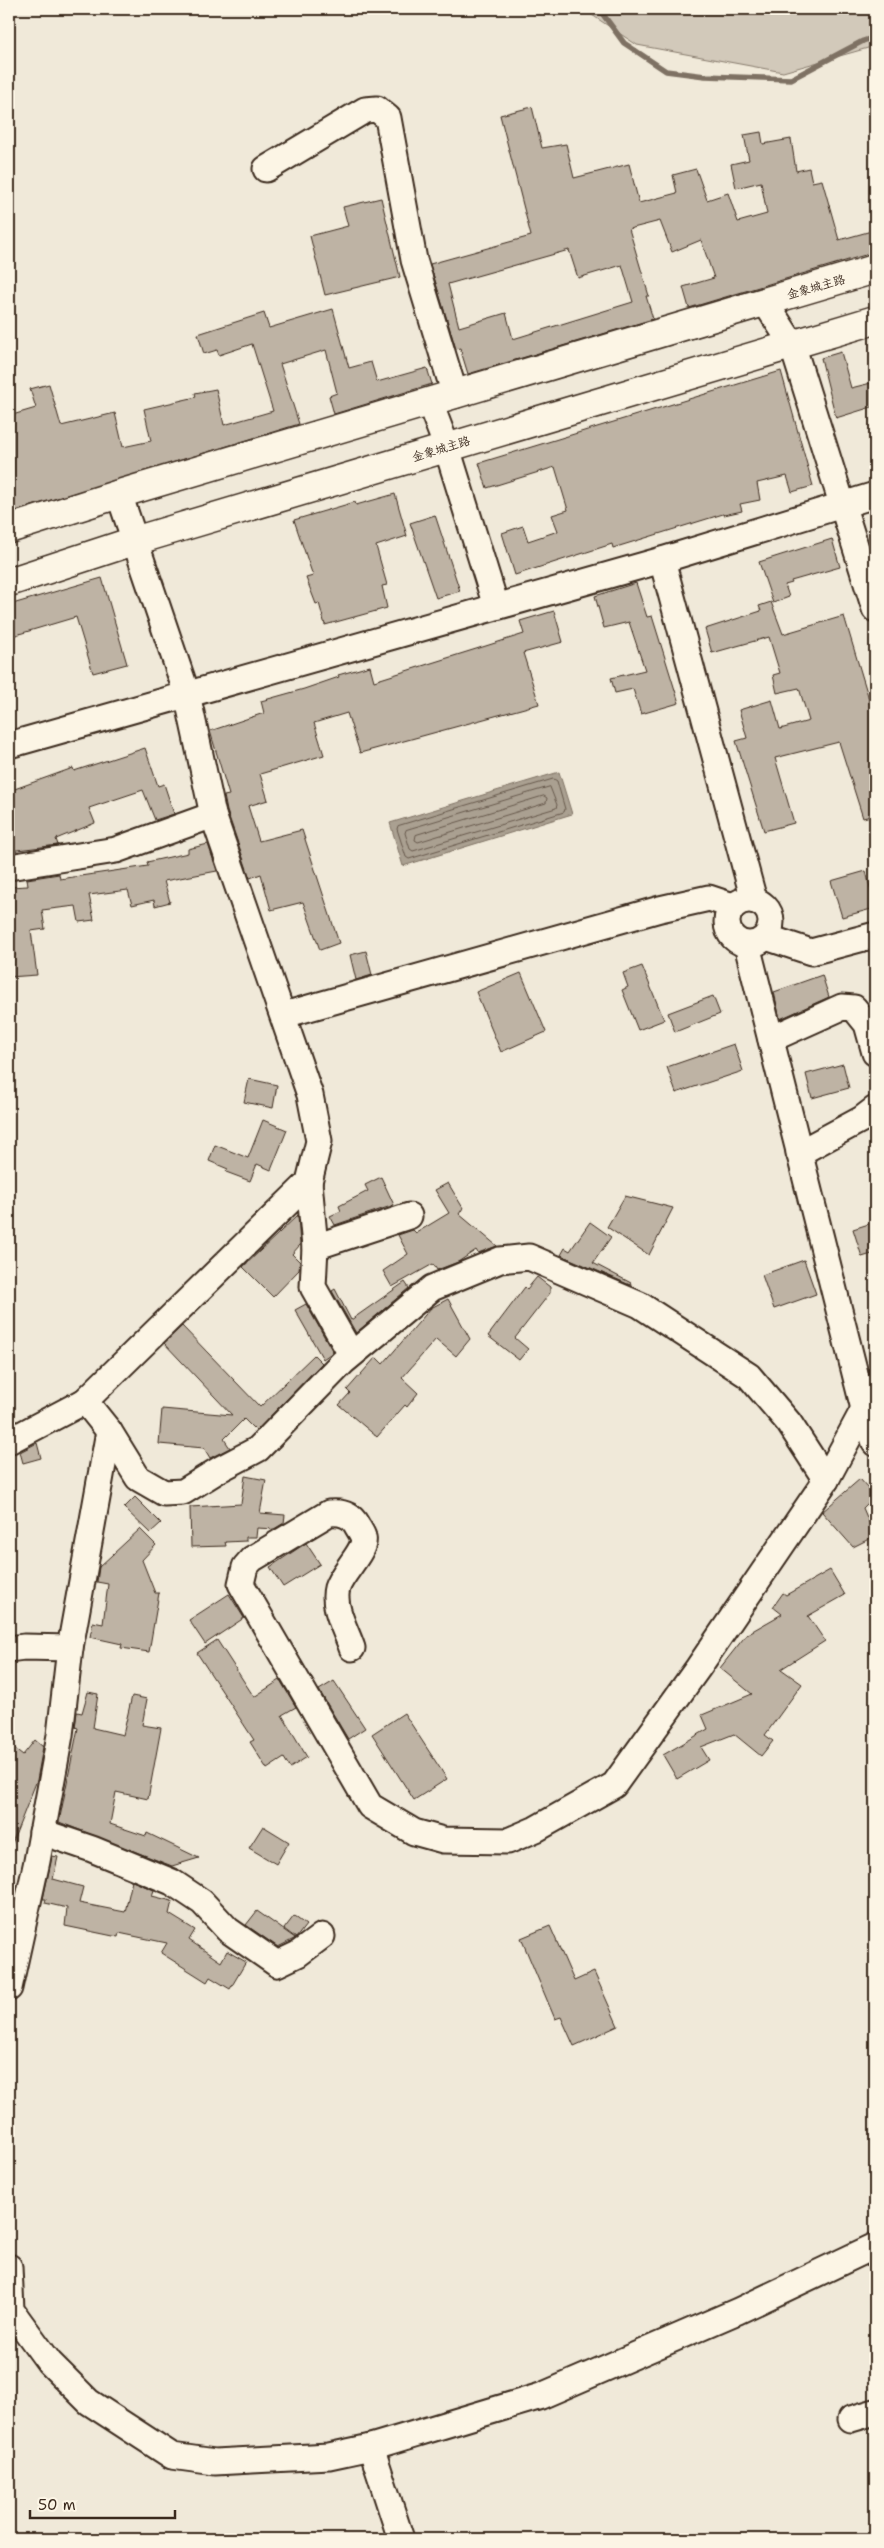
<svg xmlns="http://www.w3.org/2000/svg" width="884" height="2548" viewBox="0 0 884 2548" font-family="'Shantell Sans','LXGW WenKai TC',sans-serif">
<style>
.green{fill:#d2c9ba;stroke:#867a6c}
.water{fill:#aaa091;stroke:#7e7163}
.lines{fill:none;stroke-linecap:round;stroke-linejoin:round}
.shore{stroke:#67594c;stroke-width:1}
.stream{stroke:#7e7163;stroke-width:5.5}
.building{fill:#beb3a4;stroke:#3b2a1e;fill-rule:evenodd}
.minor-casing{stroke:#3b2a1e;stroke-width:29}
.major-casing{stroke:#3b2a1e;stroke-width:31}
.minor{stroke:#fcf5e5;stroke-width:25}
.major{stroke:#fcf5e5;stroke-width:28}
.labels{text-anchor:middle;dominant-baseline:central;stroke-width:4.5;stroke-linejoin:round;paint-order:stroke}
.street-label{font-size:12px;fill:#3b2a1e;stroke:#fcf5e5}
</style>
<rect width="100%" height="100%" fill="#f0e9d9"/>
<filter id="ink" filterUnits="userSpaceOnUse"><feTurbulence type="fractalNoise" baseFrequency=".02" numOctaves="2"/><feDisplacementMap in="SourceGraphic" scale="10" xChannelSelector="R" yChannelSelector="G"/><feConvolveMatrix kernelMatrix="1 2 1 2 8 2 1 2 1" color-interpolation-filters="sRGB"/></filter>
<g filter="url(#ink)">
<!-- green -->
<path class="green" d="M583,9h292v37l-92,26 -146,-27z"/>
<!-- water -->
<path class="water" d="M559,772l13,42 -169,52 -13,-43z"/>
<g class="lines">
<!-- shore -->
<g class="shore">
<path d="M554,779l3,2 8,28 -1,3 -155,47 -3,-2 -9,-28 1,-3z"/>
<path d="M550,787l7,18 -1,3 -143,43 -3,-2 -5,-16 1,-3z"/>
<path d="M544,796l3,2 -1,5 -128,39 -3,-2 1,-5z"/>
</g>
<!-- stream -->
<path class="stream" d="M599,9l25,34 42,28 39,5 86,3 72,-38 12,-4"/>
</g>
<!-- building -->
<g class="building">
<path d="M532,107l10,41 24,-4 8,34 55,-14 10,39 38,-10 -4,-18 23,-6 11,31 21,-7 10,29 29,-8 -6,-32 -25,6 -5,-24 18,-4 -5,-25 17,-3 2,12 28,-5 5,32 13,-3 3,14 10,-2 17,60 36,-10v22l-186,56 -6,-21 31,-9 -13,-38 -29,12 -12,-31 -31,8 20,67h-3l7,23 -185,55 -8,-26 -4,1 -26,-85 101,-28 -31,-121zM569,250l9,28 44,-13 11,37 -120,37 -7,-26 -47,14 -11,-43z"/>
<path d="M381,198l19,79 -75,18 -15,-59 38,-10 -5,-19z"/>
<path d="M333,309l16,59 22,-6 6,20 50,-14 5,16 -98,30 -5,-18 8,-3 -11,-43 -46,14 19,60 -290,89v-97l27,-8 -6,-19 19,-5 12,42 54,-13 8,34 28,-6 -7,-32 52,-12 -1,-4 21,-4 8,36 49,-14 -21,-67 -33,11 -2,-5 -13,4 -6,-20 66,-21 5,15z"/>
<path d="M841,352l10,36 24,-6v24l-39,12 -15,-60z"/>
<path d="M781,371l32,115 -21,6 -5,-16 -30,7 3,17 -20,4 2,7 -18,4 -1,-1 -110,34 -1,-4 -97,31 -13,-42 21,-7 5,15 30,-10 -6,-16 16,-5 -13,-43 -68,21 -8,-25z"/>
<path d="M395,494l12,42 -31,10 11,39 -5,1 5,22 -62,17 -6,-22 -3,1 -10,-26 7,-2 -19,-56 61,-18 1,3z"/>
<path d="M435,515l25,76 -24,7 -26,-75z"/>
<path d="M832,539l8,28 -49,14 1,2 -7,2 4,12 -16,6 -14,-41z"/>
<path d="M102,578l25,86 -34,9 -17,-56 -67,20v-32z"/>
<path d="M636,583l11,34 5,-1 27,87 -38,11 -8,-25 -18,4 -4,-15 34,-8 -16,-48 -25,6 -9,-32z"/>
<path d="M771,602l12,32 61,-18 31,103v96l-12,3 -24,-76 -64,16 19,65 -30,8 -28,-90 11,-3 -8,-28 33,-10 8,29 29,-8 -10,-33 -22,5 -4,-18 7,-2 -11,-36 -57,16 -7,-24 56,-18 -2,-5z"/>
<path d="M554,611l9,31 -40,11 16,51 -179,49 -13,-40 -33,10 10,32 -64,19 8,26 -20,6 11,35 43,-11 37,113 -19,7 -17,-48 -32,8 -10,-36 -11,4 -23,-67 -3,-15 5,-1 -19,-64 54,-18 -3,-12 43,-12 35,-12 -1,-2 32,-9 4,15 150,-47 -4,-13z"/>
<path d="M145,748l13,38 6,-2 10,30 -19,6 -12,-30 -54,18 6,15 -39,16 2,6 -49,6v-60l64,-23 1,3z"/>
<path d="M208,844l9,27 -53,10 6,21 -15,4 -1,-6 -22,5 -4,-15 -39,5 5,25 -15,2 -3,-16 -34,4 3,19 -14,2 6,44 -28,2v-21h6l-6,-37v-32l19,-1 -1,-7 32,-5 1,5 88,-13 -1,-4 41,-9v-4z"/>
<path d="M866,871l9,37 -33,9 -11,-36z"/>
<path d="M366,951l6,24 -16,5 -6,-25z"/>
<path d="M642,966l22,54 -26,10 -16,-40 6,-3 -5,-14z"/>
<path d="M521,973l25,59 -45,20 -25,-60z"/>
<path d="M822,975l7,22 -49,22 -6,-27z"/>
<path d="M713,996l7,18 -45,18 -7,-19z"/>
<path d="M734,1044l9,27 -67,22 -9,-26z"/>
<path d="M843,1064l6,24 -37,10 -6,-24z"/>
<path d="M249,1079l28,6 -4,23 -29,-6z"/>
<path d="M263,1120l24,10 -16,40 -14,-6 -7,17 -24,-9 2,-3 -19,-8 6,-16 33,13z"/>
<path d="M381,1177l13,28 -59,20 -5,-9 11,-5 -2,-5 29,-15 -3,-6z"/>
<path d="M448,1183l15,25 -4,6 38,32 -19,7 -2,-3 -18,12 -21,8 -4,-6 -41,23 -9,-16 25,-17 -10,-19 15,-5 3,3 33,-20 -14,-23z"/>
<path d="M625,1196l48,12 -24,47 -42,-28z"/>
<path d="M298,1215l2,30 -8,9 8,8 -1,8 -26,27 -30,-30z"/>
<path d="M590,1222l21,15 -18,26 38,20 -1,2 -69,-30 4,-7 5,3z"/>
<path d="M875,1222v31l-13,4 -9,-28z"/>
<path d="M804,1260l12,34 -42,15 -12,-34z"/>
<path d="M537,1277l13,10v6l-35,45 13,11 -9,11 -31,-24 37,-49 2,2z"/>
<path d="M405,1282l4,6 -53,45 -24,-42 3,-2 16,31z"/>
<path d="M448,1299l22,40 -14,17 -20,-17 -34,39 16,15 -11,14 -2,-2 -28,32 -38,-32 11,-12 -3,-3 29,-33 7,7 48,-56z"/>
<path d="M306,1304l27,48 -10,7 -28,-49z"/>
<path d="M182,1326l78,81 54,-52 8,8 -66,68 -12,-12 -20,20 6,9 -20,10 -6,-10 -45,-4 3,-35 70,6 -68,-72z"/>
<path d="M37,1443l4,15 -18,5 -3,-11z"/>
<path d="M245,1476l21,4 -6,33 25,2 -1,8 -10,6 -17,-1 -1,9h-10v4l-21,1 1,4 -35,1 -1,-40 51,-3z"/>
<path d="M860,1479l15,17 -12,12 12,28 -22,11 -31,-35z"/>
<path d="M135,1497l26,26 -11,10 -26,-25z"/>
<path d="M140,1529l16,16 -14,15 13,33h4l-10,59 -28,-4 1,-4 -32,-7 3,-15 10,2 5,-40 -11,-2 2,-15z"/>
<path d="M306,1543l14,21 -37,23 -13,-20z"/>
<path d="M830,1570l15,25 -37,21 17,25 -44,28 21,15 -37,51 8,6 -12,15 -27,-22 -33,13 8,13 -32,19 -14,-24 45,-26 -6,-14 50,-21 -32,-26 27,-34 35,-20 -9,-7 10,-14 3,2z"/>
<path d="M229,1594l15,24 -39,26 -16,-24z"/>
<path d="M217,1640l37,57 26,-17 16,27 -14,8 25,42 -17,11 -6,-10 -17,11 -17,-27 4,-2 -57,-87z"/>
<path d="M334,1681l31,47 -17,11 -29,-49z"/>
<path d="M88,1692l10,2 -5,34 30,7 9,-39 15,3 -5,26 19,3 -13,71 -32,-7 -6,32 36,12 1,-3 52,25 -27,8 -113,-44 19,-94 -3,-1 2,-15 5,1z"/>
<path d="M404,1713l43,66 -33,21 -42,-66z"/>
<path d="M35,1740l8,7 -6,33 -28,71v-107l14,11z"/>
<path d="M263,1826l26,16 -13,22 -27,-16z"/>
<path d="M52,1856l6,1 -5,22 30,8 -4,16 46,9 7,-31 22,9 -2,6 20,5 -3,13 26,16 -6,10 32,22 6,-11 19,11 -16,27 -20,-12 -3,5 -46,-29 6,-10 -48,-10 -1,4 -53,-11 2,-18 -22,-5 1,-4h-3z"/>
<path d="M257,1911l38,27 -1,1 -16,8 -32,-22z"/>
<path d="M294,1916l12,9 -10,13 -12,-9z"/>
<path d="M550,1926l24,55 20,-9 24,54 -44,20 -13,-29 -6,2 -34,-81z"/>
</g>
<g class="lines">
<!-- minor casing -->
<g class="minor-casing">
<g id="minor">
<path d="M266,169l99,-59 12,-1 11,9 26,142 41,135"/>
<path d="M765,302l27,42 83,265"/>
<path d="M430,403l17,45 49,158"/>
<path d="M662,560l92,340"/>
<path d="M9,745l653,-185 213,-65"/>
<path d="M9,867l107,-17 97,-35"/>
<circle cx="749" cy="922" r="22"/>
<path d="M766,937l45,15 64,-17"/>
<path d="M747,945l117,464 11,34"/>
<path d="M284,1015l376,-106 49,-11 24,8"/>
<path d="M771,1039l71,-32 12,1 13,16 8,29"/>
<path d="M799,1153l63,-34 13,-10"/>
<path d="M309,1182l6,65 -2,40 38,67"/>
<path d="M315,1247l94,-31"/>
<path d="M109,1431l29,47 26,15 19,-1 37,-23 38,-20 85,-87 89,-74 68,-28 29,-3 111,48 109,71 40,47 37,57"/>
<path d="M9,1441l76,-40"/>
<path d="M352,1648c-6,-18 -20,-41 -15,-60 4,-15 30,-38 26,-51 -1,-4 -5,-9 -7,-13 -6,-11 -17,-12 -27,-11l-77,46 -7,8 -4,17 129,222 44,26 29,8 65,1 28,-12 78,-44 84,-117 128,-188 38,-71 11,-4"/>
<path d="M9,1649l15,-2 46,1"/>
<path d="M42,1832l50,17 80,33 30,20 26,28 49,34 21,-10 24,-18"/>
<path d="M9,1988l28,-127 23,-126 10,-87 39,-217 -24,-30 224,-219 10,-41 -9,-46 -97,-280 -26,-121 -68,-200"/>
<path d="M9,2267l2,43 38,52 40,40 83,54 43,6 114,-6 42,-9 170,-51 197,-85 137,-65"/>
<path d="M851,2419l24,-7"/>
<path d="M371,2447l30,92"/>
</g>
</g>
<!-- major casing -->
<g class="major-casing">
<g id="major">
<path d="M9,529l110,-35 756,-225"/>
<path d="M9,582l125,-41 741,-221"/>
</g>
</g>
<!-- minor -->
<use href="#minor" class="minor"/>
<!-- major -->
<use href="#major" class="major"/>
</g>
</g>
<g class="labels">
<!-- street labels -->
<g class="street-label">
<text transform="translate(816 287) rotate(-16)">金象城主路</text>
<text transform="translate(441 449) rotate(-17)">金象城主路</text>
</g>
</g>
<!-- margin -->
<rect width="884" height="2548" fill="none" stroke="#fcf5e5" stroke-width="30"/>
<rect x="15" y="15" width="854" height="2518" fill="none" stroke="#3b2a1e" stroke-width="2" filter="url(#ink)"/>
<!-- scale -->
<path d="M30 2510v8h145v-8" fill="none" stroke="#3b2a1e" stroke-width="2.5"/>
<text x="38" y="2510" font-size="15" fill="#3b2a1e" stroke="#fcf5e5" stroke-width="4" paint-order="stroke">50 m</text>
</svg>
